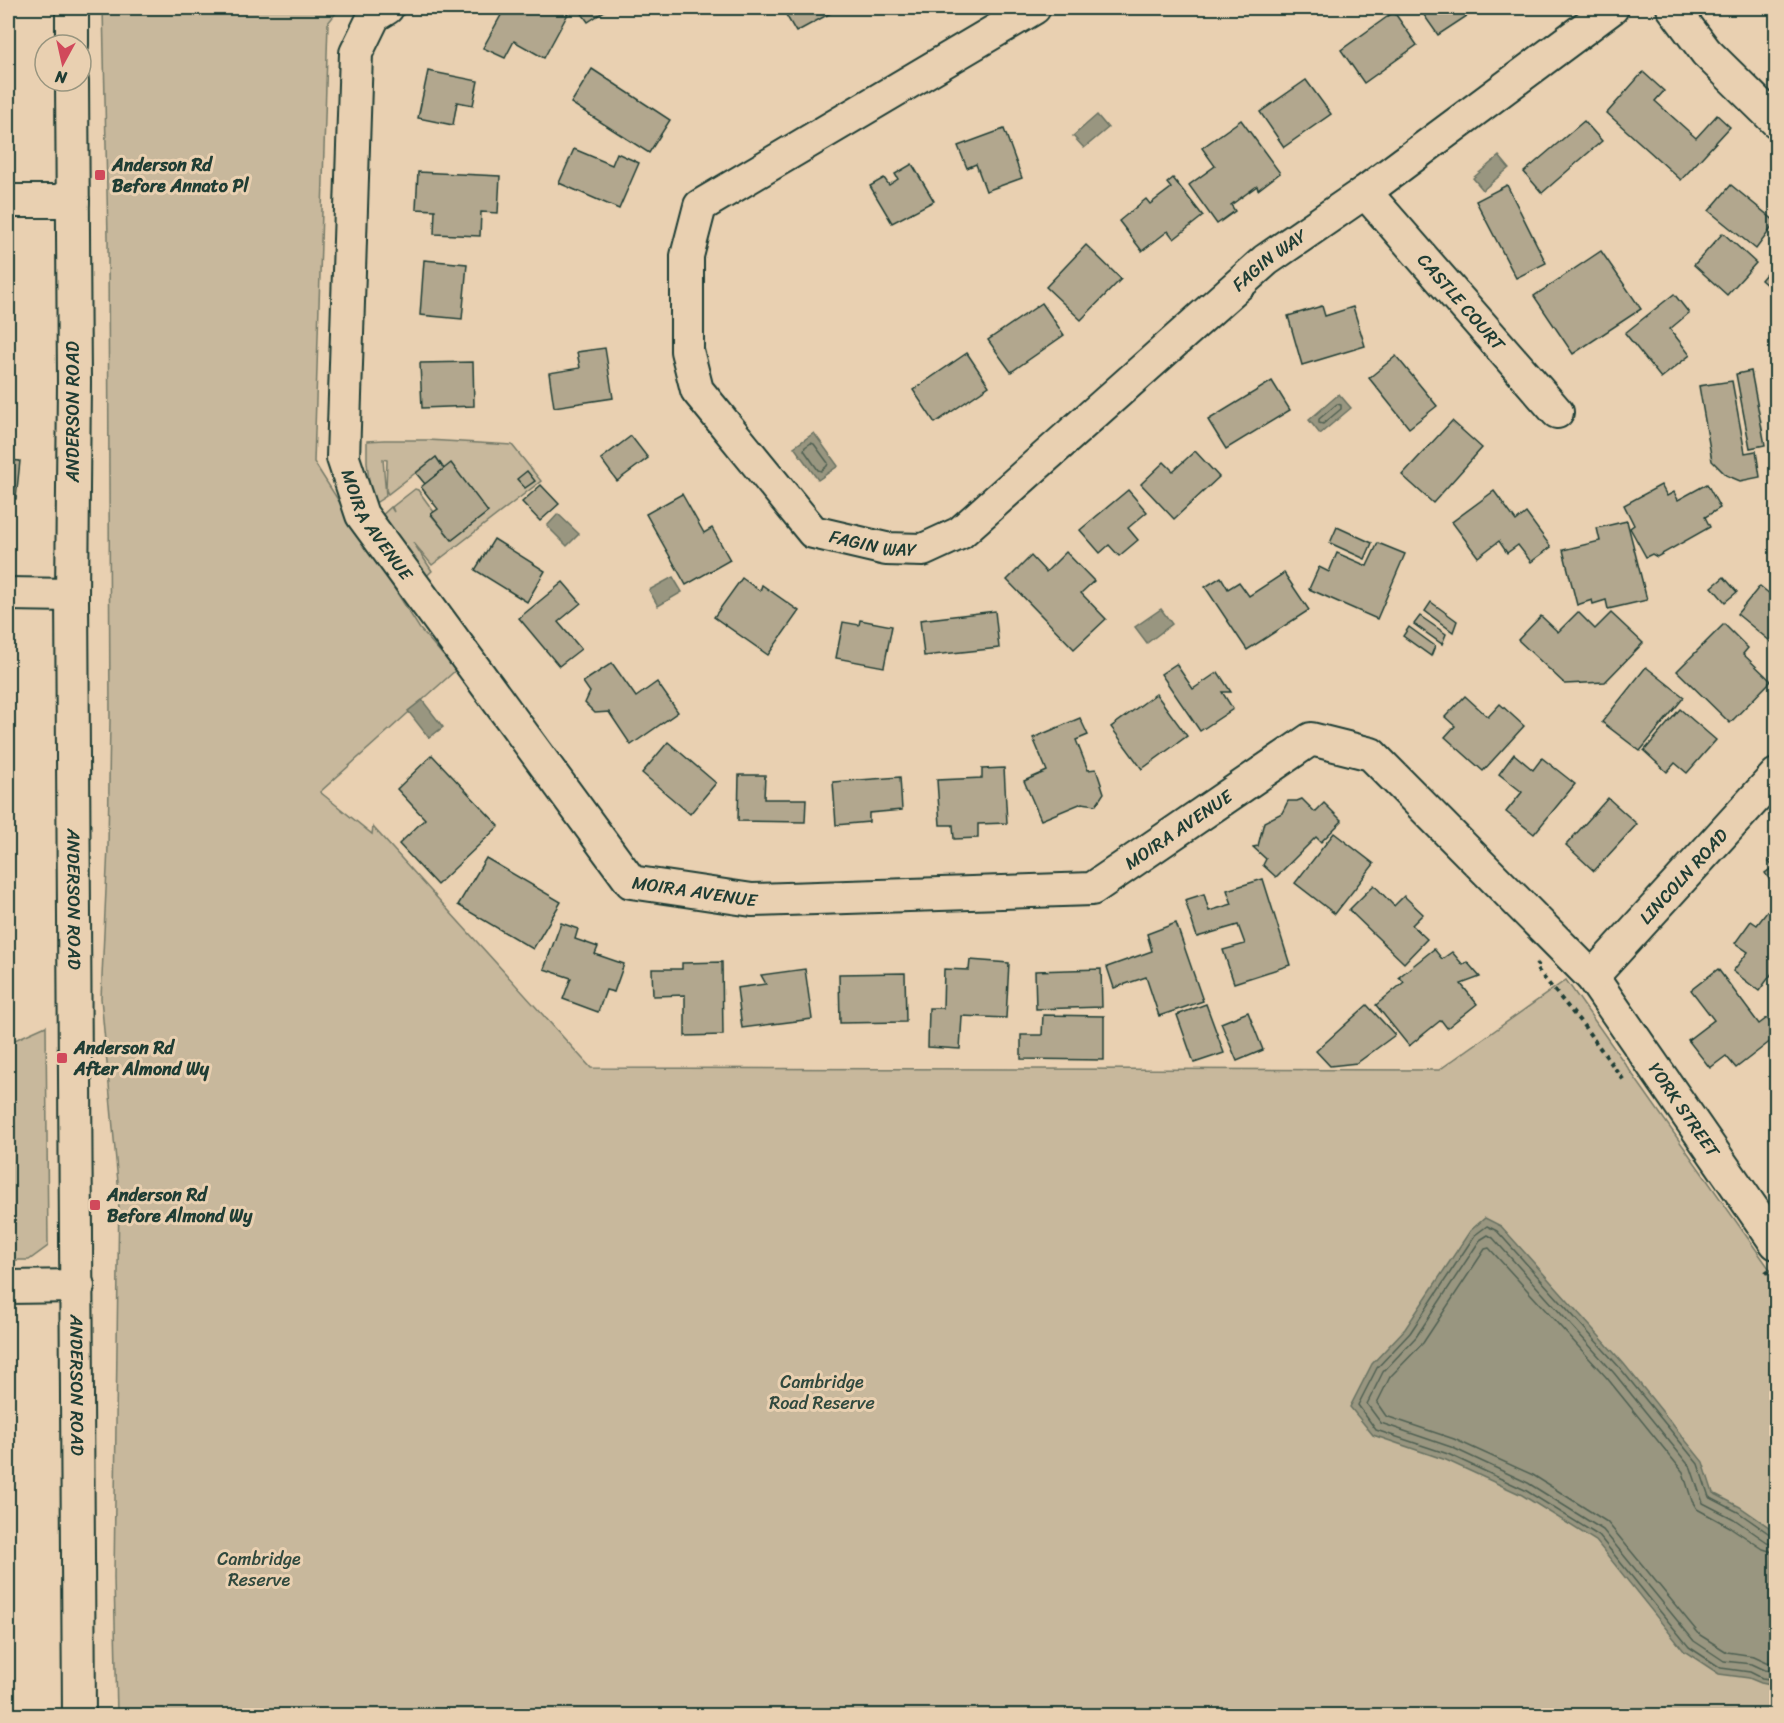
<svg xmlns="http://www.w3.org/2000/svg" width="1784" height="1723" viewBox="0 0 1784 1723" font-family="Sriracha,sans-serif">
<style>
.green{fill:#c8b89c;stroke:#747a68;stroke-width:1.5}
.water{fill:#999680;stroke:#687262;stroke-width:1.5}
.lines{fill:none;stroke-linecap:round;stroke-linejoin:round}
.shore{stroke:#506152;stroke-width:1.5}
.building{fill:#b2a78e;stroke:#1f3d34;stroke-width:1.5}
.minor-casing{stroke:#1f3d34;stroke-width:36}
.path{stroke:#1f3d34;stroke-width:4;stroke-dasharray:4.5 4.5;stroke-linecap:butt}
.minor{stroke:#e9d0b1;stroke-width:32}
.poi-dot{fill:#d1495b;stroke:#e9d0b1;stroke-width:2}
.labels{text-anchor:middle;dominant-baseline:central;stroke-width:6;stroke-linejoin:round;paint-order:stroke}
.poi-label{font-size:18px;font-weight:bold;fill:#1f3d34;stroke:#e9d0b1;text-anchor:start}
.street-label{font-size:18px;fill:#1f3d34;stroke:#e9d0b1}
.park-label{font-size:18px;fill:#30493e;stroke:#e9d0b1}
</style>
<rect width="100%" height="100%" fill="#e9d0b1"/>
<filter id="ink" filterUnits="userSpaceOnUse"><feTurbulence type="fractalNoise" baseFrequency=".0167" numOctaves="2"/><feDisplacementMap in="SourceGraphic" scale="12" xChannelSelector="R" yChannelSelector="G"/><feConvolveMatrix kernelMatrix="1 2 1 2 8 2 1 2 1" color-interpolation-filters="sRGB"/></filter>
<g filter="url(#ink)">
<!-- green -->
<g class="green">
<path d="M103,8h237l-12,15 -14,439 106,167 36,41 -136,122 52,42 1,-7 218,241 848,2 127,-90 210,298v437h-1659l-3,-138 5,-384 -18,-195 7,-151 2,-127 -2,-483z"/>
<path d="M384,440h44l84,5 29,36 -109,84 -19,-23 19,29 -11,10 -43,-62 13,-12 3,5 -2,-5 23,-18 3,1 16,22 -3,3 21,25 35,-28 -43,-43 -8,-12 -48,37 -2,-4 1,-30 -4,-1 3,37 -9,6 -6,-2 -4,-38v-21z"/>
<path d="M46,1026l2,220 -19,14h-21v-217z"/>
</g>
<!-- water -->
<g class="water">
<path d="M1097,115l11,13 -24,20 -11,-12z"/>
<path d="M1499,156l10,12 -26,22 -10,-12z"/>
<path d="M1339,394l12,14 -31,26 -11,-14z"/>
<path d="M814,433l24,33 -20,14 -24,-33z"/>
<path d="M558,514l21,20 -12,12 -20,-20z"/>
<path d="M673,577l9,15 -24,14 -9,-16z"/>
<path d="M1161,609l11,15 -25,19 -12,-16z"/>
<path d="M422,700l21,27 -14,11 -21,-27z"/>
<path d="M1485,1218l16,8 123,138 79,98 10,31 27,14 36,25v154l-15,-3 -12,-5 -30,-4 -35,-23 -88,-110 -74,-46 -76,-35 -73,-25 -23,-28 22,-43 33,-35 65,-98z"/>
</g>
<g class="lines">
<!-- shore -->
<g class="shore">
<path d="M1337,404l4,1v4l-18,15 -4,-1v-4z"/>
<path d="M811,443l3,1 14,19 -1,3 -6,5 -3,-1 -14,-20 1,-3z"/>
<path d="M1776,1536l-5,-1 -33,-23 -29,-15 -11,-33 -78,-96 -123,-137 -10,-5 -12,9 -65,98 -33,35 -19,37 18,25 72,24 77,36 74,46 90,111 32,21 29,4 12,6 14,2"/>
<path d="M1776,1544l-9,-2 -33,-23 -31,-16 -12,-35 -77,-95 -121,-135 -5,-3 -8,5 -64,97 -33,35 -16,32 14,19 70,24 77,36 75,47 91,111 30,20 28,3 13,6 11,2"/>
<path d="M1776,1553l-13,-4 -33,-22 -33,-18 -5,-8 -9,-29 -76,-94 -118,-130 -4,1 -62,94 -33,34 -13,26 9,13 68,23 79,36 74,47 93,113 27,17 27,4 13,6 9,1"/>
</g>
</g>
<!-- building -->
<g class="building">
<path d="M505,8h54l10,4 -25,46 -30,-17 -9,17 -22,-10z"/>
<path d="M578,8h31l-21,14z"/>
<path d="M782,8h58l-44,24z"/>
<path d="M1419,8h60l-41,27z"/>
<path d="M1394,12l23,33 -53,38 -23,-33z"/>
<path d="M592,69l78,51 -21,33 -78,-50z"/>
<path d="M428,71l50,10 -5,24 -16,-3 -4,23 -35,-7z"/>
<path d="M1643,72l21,19 -9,10 41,37 21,-23 13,12 -49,53 -74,-67z"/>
<path d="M1306,80l25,34 -47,33 -24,-35z"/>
<path d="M1241,120l39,53 -22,17 -1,-4 -26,19 4,6 -18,13 -28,-39 26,-19 -13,-18z"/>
<path d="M1584,121l18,20 -60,52 -18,-21z"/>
<path d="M1004,129l18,49 -36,13 -10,-27 -9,4 -9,-22z"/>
<path d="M574,149l38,16 5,-12 22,10 -20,46 -60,-26z"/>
<path d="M912,164l22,37 -42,22 -22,-37 14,-8 5,7 9,-6 -3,-5z"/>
<path d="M418,172l82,4 -2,37 -17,-1 -1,24 -46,-2 1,-24 -19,-1z"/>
<path d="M1173,178l30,38 -29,23 -6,-8 -26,20 -23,-30 27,-22 4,5 21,-16 -4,-5z"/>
<path d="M1507,185l39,78 -30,15 -40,-77z"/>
<path d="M1731,185l45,37 -20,27 -47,-38z"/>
<path d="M1723,233l33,30 -29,32 -33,-30z"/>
<path d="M1086,245l35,34 -40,41 -35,-33z"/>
<path d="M1601,251l40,58 -68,45 -39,-58z"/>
<path d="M424,260l43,4 -5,55 -42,-4z"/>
<path d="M1776,262v31l-15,-13z"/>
<path d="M1674,294l15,19 -19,16 20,26 -29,23 -36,-45z"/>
<path d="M1042,303l22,32 -53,37 -23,-32z"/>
<path d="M1322,306l3,10 28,-9 12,39 -63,19 -14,-49z"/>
<path d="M605,348l8,50 -59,9 -5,-34 31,-5 -3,-16z"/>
<path d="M967,353l22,33 -54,37 -22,-33z"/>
<path d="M1396,356l41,50 -28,22 -40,-50z"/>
<path d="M473,362l1,44 -52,2 -2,-45z"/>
<path d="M1751,371l14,74 -15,3 -14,-74z"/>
<path d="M1272,381l18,29 -64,39 -18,-29z"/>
<path d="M1732,381l13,72 11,-2 4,26 -20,4 -14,-6 -14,-14 -13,-75z"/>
<path d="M1452,421l30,27 -49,55 -31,-28z"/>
<path d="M631,436l17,22 -31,23 -16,-22z"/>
<path d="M1195,451l24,26 -45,42 -33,-35 23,-22 9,9z"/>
<path d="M436,457l8,12 -19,15 -9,-11z"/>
<path d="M8,460l12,1 -4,38 -8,-1z"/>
<path d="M451,463l37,49 -36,28 -21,-26 7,-5 -17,-22z"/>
<path d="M527,471l8,10 -10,7 -8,-9z"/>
<path d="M1707,484l13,24 -15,9 5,10 -53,30 -5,-3 -6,3 -16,-29 4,-3 -10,-20 37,-20 6,11 7,-4 4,8z"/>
<path d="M541,485l18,19 -19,17 -18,-19z"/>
<path d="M1128,490l19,22 -19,16 10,12 -19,16 -10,-11 -9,8 -20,-23z"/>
<path d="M1494,491l22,30 10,-8 25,34 -20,15 -13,-17 -11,8 -8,-12 -21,16 -26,-35z"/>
<path d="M682,494l22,39 8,-5 18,32 -44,25 -40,-71z"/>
<path d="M1627,521l20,79 -39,9 -2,-9 -13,4 -1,-4 -15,5 -14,-55 37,-9 -3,-13z"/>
<path d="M1337,527l35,16 -7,16 -35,-16z"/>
<path d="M494,539l51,32 -18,31 -52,-32z"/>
<path d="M1378,543l27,11 -28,65 -68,-30 10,-22 10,5 8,-19 30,13z"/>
<path d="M1066,552l28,29 -13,12 25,26 -32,30 -67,-69 24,-24 15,16z"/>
<path d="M1284,573l25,37 -62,40 -42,-63 16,-10 7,12 11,-7 10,14z"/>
<path d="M1724,577l13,15 -12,10 -13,-15z"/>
<path d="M742,578l18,13 2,-6 37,26 -31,44 -54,-38z"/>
<path d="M563,582l18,21 -23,19 23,27 -22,17 -40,-48z"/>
<path d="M1760,586l16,13v47l-39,-32z"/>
<path d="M1431,602l26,19 -4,11 -28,-21z"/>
<path d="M995,611l4,37 -75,8 -4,-36z"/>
<path d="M1578,612l17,17 16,-16 32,30 -38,39 -40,2 -47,-44 23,-24 17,16z"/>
<path d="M1420,616l26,18 -4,10 -28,-20z"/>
<path d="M860,620l32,6 -8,41 -48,-9 7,-36 16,3z"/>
<path d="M1724,624l24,24 -5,6 28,27 -41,42 -53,-52z"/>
<path d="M1409,627l26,19 -4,10 -28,-20z"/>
<path d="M612,663l24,34 21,-15 21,30 -47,33 -22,-33 -14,1 -10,-10 5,-11 -7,-10z"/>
<path d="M1176,664l17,25 25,-17 13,20h-9l11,17 -33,22 -39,-57z"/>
<path d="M1646,667l38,30 -44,54 -38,-29z"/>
<path d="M1156,694l31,42 -45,33 -31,-42z"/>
<path d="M1465,696l23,21 12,-13 24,22 -41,45 -38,-34 10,-11 -10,-9z"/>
<path d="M1680,709l36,31 -29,33 -12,-10 -8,9 -23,-21z"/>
<path d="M1080,718l8,17 -12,5 12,30 8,-1 8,24 -8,12 -14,-2 -41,17 -17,-39 23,-10 -14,-33z"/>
<path d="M668,742l48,41 -26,31 -48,-41z"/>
<path d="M1514,754l19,16 9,-12 33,26 -41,50 -28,-22 16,-20 -23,-18z"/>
<path d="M432,755l67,71 -62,59 -38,-41 26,-25 -28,-30z"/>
<path d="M1004,768l3,55 -29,1v14l-24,1 -1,-14h-13l-3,-45 45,-2v-9z"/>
<path d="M739,775h26l-1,24h42l-1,23 -67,-1z"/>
<path d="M900,777l2,33 -33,3v9l-33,3 -3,-43z"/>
<path d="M1608,798l29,26 -43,47 -28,-26z"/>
<path d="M1302,799l13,13 9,-9 18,18 -21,21 -5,-5 -40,40 -13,-12 3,-6 -13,-12 5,-1 6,-24 18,-9 6,-12h9z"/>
<path d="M1334,833l40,31 -39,50 -40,-31z"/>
<path d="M1776,857v32l-11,-16 8,-6 -4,-5z"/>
<path d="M486,858l75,44 -28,47 -75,-44z"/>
<path d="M1263,879l27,86 -56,18 -11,-33 22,-6 -7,-19 -41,12 -12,-37 19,-6 5,17 23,-7 -5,-14z"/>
<path d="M1374,885l20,21 10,-10 19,18 -11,11 15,14 -23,24 -55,-53z"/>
<path d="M1770,908l6,5v55l-17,23 -26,-20 15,-19 -13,-9 16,-22 6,4z"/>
<path d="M561,923l17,6 -3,10 23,8 -3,7 29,10 -10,28 -8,-2 -8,22 -35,-13 8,-21 -27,-9z"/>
<path d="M1176,923l27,78 -44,15 -13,-39 -32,11 -7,-21 45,-16 -5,-17z"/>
<path d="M1434,949l8,10 10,-7 11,13 4,-3 13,15 -19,7 16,20 -30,24 -6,-8 -32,26 -33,-41 28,-23 -5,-5z"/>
<path d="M970,960l39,3 -3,55 -44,-2 -2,33 -32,-2 1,-39h14l1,-39 25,1z"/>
<path d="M722,962l1,73 -38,1v-41l-32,1 -1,-27h30v-6z"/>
<path d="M805,969l7,50 -70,9 -5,-40 29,-4 -5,-9z"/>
<path d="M1101,969l1,38 -66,2 -1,-38z"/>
<path d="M1718,969l41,55 8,-6 9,13v6l-40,31 -10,-12 -16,12 -22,-28 26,-20 -23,-30z"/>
<path d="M905,973l1,49 -66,1 -1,-49z"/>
<path d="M1206,1004l18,49 -30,10 -17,-48z"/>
<path d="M1367,1005l28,30 -38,28 -27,3 -14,-15z"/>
<path d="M1248,1012l15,38 -26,11 -16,-38z"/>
<path d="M1043,1015l61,1v44l-83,-1v-24h21z"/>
</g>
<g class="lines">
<!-- minor casing -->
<g class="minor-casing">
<g id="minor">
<path d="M72,8v37"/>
<path id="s1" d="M387,8l-13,8 -18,37 -13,405 19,57 269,367 121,18 340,-11 219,-150 60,15 221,223 184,266"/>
<path id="s2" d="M1034,8l-334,198 -13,50v95l10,39 116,142 73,17 37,1 37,-17 306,-273 99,-68 247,-184"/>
<path d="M1673,8l33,44 70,69"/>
<path id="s3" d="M72,81l2,301 -2,213 7,1121"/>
<path id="s4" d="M1365,192l192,220"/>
<path d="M8,201h65"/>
<path d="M8,594l64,1"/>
<path id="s5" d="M1592,977l184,-202"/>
<path d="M8,1287l70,-1"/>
</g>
</g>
<!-- path -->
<g class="path">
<path d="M1539,963l-4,4 48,58 42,57"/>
<path d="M1766,1270l10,14"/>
</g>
<!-- minor -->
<use href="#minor" class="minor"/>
</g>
</g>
<!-- markers -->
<g class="poi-dot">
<rect x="94" y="169" width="12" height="12" rx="3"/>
<rect x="56" y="1052" width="12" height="12" rx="3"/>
<rect x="89" y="1199" width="12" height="12" rx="3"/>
</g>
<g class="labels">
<!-- poi labels -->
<g class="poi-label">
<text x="112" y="165">Anderson Rd<tspan x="112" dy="21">Before Annato Pl</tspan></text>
<text x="74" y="1048">Anderson Rd<tspan x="74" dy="21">After Almond Wy</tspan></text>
<text x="107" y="1195">Anderson Rd<tspan x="107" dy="21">Before Almond Wy</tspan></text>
</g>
<!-- street labels -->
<g class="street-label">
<text stroke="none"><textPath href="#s2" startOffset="1324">FAGIN WAY</textPath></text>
<text stroke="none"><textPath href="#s4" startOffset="146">CASTLE COURT</textPath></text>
<text transform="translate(73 412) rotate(-90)">ANDERSON ROAD</text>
<text stroke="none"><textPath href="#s1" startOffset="537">MOIRA AVENUE</textPath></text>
<text stroke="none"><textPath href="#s2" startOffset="820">FAGIN WAY</textPath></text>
<text stroke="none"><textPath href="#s1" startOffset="1544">MOIRA AVENUE</textPath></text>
<text stroke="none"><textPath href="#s5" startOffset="136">LINCOLN ROAD</textPath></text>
<text stroke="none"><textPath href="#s1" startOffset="1041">MOIRA AVENUE</textPath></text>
<text stroke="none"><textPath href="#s3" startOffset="818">ANDERSON ROAD</textPath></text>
<text stroke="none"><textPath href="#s1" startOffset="2242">YORK STREET</textPath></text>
<text stroke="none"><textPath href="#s3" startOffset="1304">ANDERSON ROAD</textPath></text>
</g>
<!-- park labels -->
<g class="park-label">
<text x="822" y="1382">Cambridge<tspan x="822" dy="21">Road Reserve</tspan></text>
<text x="259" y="1559">Cambridge<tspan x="259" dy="21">Reserve</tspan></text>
</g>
</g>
<!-- margin -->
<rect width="1784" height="1723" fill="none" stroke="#e9d0b1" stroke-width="30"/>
<rect x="15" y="15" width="1754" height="1693" fill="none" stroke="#1f3d34" stroke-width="2" filter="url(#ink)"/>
<!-- north arrow -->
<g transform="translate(63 63) rotate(188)"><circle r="28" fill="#e9d0b1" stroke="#98957f" stroke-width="1.5"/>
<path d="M0-4.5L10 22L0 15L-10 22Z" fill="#d1495b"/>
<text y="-9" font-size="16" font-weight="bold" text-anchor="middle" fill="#1f3d34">N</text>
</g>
</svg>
